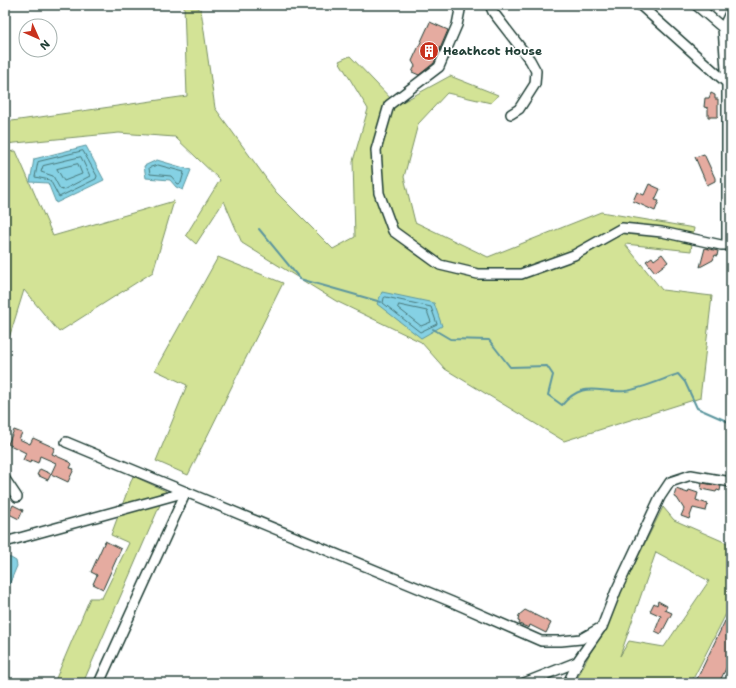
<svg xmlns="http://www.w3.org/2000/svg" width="736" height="688" viewBox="0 0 736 688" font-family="'Shantell Sans',sans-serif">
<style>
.green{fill:#d3e396;stroke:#799065;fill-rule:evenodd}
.water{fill:#85d1e4;stroke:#5c969e}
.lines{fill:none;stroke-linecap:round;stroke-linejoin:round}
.shore{stroke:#48787a;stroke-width:1}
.stream{stroke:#5c969e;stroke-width:2}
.building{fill:#e5aba0;stroke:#1f3d34}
.minor-casing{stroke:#1f3d34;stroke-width:12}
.minor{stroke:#fff;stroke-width:9}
.labels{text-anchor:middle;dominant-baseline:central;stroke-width:3.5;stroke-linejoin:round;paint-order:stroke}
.poi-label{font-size:12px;font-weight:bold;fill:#1f3d34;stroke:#fff;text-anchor:start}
</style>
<rect width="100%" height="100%" fill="#fff"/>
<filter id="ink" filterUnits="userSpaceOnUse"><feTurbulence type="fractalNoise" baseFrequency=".025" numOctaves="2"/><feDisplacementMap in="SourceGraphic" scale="8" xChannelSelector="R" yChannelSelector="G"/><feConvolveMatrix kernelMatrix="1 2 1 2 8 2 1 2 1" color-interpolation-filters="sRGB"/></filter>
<g filter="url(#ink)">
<!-- green -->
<g class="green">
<path d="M184,5h10l7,5 14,98 61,84 57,57 22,-12 -2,-76 15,-52 -29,-48 11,-5 47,49 53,-29 48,19 -7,8 -44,-10 -29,31 -14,53 11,45 73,35 113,-45 93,16 -3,23 -66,-7 37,46 50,6 -12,102 -136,43 -119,-72 -24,-27 -85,-41 -94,-58 -18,-42 -28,43 -10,-9 34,-55 -45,-43 -56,-4 -114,11v-22l182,-26z"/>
<path d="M16,151l37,85 121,-35 -21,71 -94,60 -35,-42 -15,48 -4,1v-187z"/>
<path d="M218,257l65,26 -95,192 -32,-14 31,-76 -32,-15z"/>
<path d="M133,476l33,15 -83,192h-29l36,-85h12l27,-55 -18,-8z"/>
<path d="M663,507l11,13 55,24 2,-3v76l-5,-3 -35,69h-116zM656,552l53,29 -45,66 -35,-6 -9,15z"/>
</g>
<!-- water -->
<g class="water">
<path d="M86,146l18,34 -48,23 -8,-20 -18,-1 4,-23z"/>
<path d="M157,160l34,10 -8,20 -7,-3 -6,-7 -24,-2 -2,-12z"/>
<path d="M382,292l52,11 8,23 -21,12 -44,-34z"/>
<path d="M5,557l6,1 5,3 1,5 -8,19h-4z"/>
</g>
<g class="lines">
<!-- shore -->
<g class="shore">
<path d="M83,151l14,25 -1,3 -37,18 -9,-17 -15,-3 3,-15z"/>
<path d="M81,157l9,19 -27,14 -3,-1 -7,-13 -12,-4 2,-6z"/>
<path d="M78,164l4,10 -18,7 -7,-12z"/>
<path d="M158,165l26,7 -3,11 -3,1 -7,-8 -21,-2 -1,-6z"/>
<path d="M386,297l45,10 6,17 -17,8 -37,-29 1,-5z"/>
<path d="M399,305l28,6 4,11 -10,4 -23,-18z"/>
</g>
<!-- stream -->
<g class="stream">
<path d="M259,229l41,50 81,23"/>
<path d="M433,329l17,10 39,1 21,27 37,-1 6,9 -5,20 14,10c21,-25 35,-12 63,-14 16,-2 38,-12 53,-17l7,8 12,26 34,15"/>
</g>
</g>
<!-- building -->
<g class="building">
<path d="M430,22l18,8 -14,33 -15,12 -7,-3 3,-6 -3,-5z"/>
<path d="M711,93l4,2v4h3v18h-10v-9l-4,-1 1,-9h4z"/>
<path d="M704,154l11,24v3l-8,4 -12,-28z"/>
<path d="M649,184l11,5 -5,11 4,1 -4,10 -22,-10 4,-9 7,3z"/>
<path d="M705,248l13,3 -1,5 -2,-1 -2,5 -13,7z"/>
<path d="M662,254l6,8 -13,10 -9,-11 6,-4 2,3z"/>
<path d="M14,430l8,3 -3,6 11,5 3,-6 22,10 -3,6 18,8 2,2 -2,4 4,1 -6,13 -17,-8 -3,6 -11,-5 3,-6 11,5 5,-11 -16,-7 -2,7 -7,-3 -1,3 -7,-3 3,-7 -18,-9z"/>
<path d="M702,483l19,3 -1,5 -3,-1 -1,2 -15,-3z"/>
<path d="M676,489l12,4 1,-3 9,3 -2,7 12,4 -2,7 -13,-3 -4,11 -8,-3 3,-7 -7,-11 -3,-1z"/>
<path d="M13,505l10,5 -4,9 -10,-5z"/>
<path d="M105,541l16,8 -18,40 -10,-5 4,-9 -6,-3z"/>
<path d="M658,601l9,5 -2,4 7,3 -11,21 -6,-3 6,-15 -11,-5 4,-8 3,2z"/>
<path d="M525,610l26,13 -5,10 -16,-8 -1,3 -10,-4 1,-2 -2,-1 1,-6z"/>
<path d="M725,621l6,3v34l-12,25h-18l-5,-2z"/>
</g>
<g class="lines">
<!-- minor casing -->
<g class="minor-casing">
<g id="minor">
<path d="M461,5l-4,20 -18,42 -50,38 -13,45 3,43 14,38 47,34 38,9h43l53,-19 48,-27 40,4 59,13h9"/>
<path d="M490,5l3,7 37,48 6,11 -1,13 -16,25 -8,5"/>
<path d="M640,5l87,78"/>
<path d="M696,5l27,23"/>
<path d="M731,11l-8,17 4,55v157l4,6"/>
<path d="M66,442l120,50"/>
<path d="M5,479l12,18"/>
<path d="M5,542l181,-50"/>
<path d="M99,683l87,-191 266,110 89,39h20l20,-2 21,-12 14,-36 44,-94 10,-15 21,-7 40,7"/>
<path d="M524,683l53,-21 23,-33"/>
<path d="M568,683l11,-23"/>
</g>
</g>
<!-- minor -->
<use href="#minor" class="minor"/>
</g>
</g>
<!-- icons -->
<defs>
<g id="building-disc" transform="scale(1)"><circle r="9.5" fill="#c8321e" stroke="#fff"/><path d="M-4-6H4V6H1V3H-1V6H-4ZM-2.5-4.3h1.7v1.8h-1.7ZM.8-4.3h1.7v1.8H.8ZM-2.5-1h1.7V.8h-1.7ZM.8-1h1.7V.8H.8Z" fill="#fff"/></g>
</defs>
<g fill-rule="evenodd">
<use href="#building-disc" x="429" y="51"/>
</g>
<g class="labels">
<!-- poi labels -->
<g class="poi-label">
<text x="443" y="51">Heathcot House</text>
</g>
</g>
<!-- margin -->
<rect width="736" height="688" fill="none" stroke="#fff" stroke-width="20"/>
<rect x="10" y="10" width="716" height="668" fill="none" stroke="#1f3d34" stroke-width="1.5" filter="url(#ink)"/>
<!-- north arrow -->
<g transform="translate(38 38) rotate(135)"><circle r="19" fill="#ffffff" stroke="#a5b1ae"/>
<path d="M0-3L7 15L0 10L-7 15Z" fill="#c8321e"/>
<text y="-6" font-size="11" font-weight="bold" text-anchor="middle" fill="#1f3d34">N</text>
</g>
</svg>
